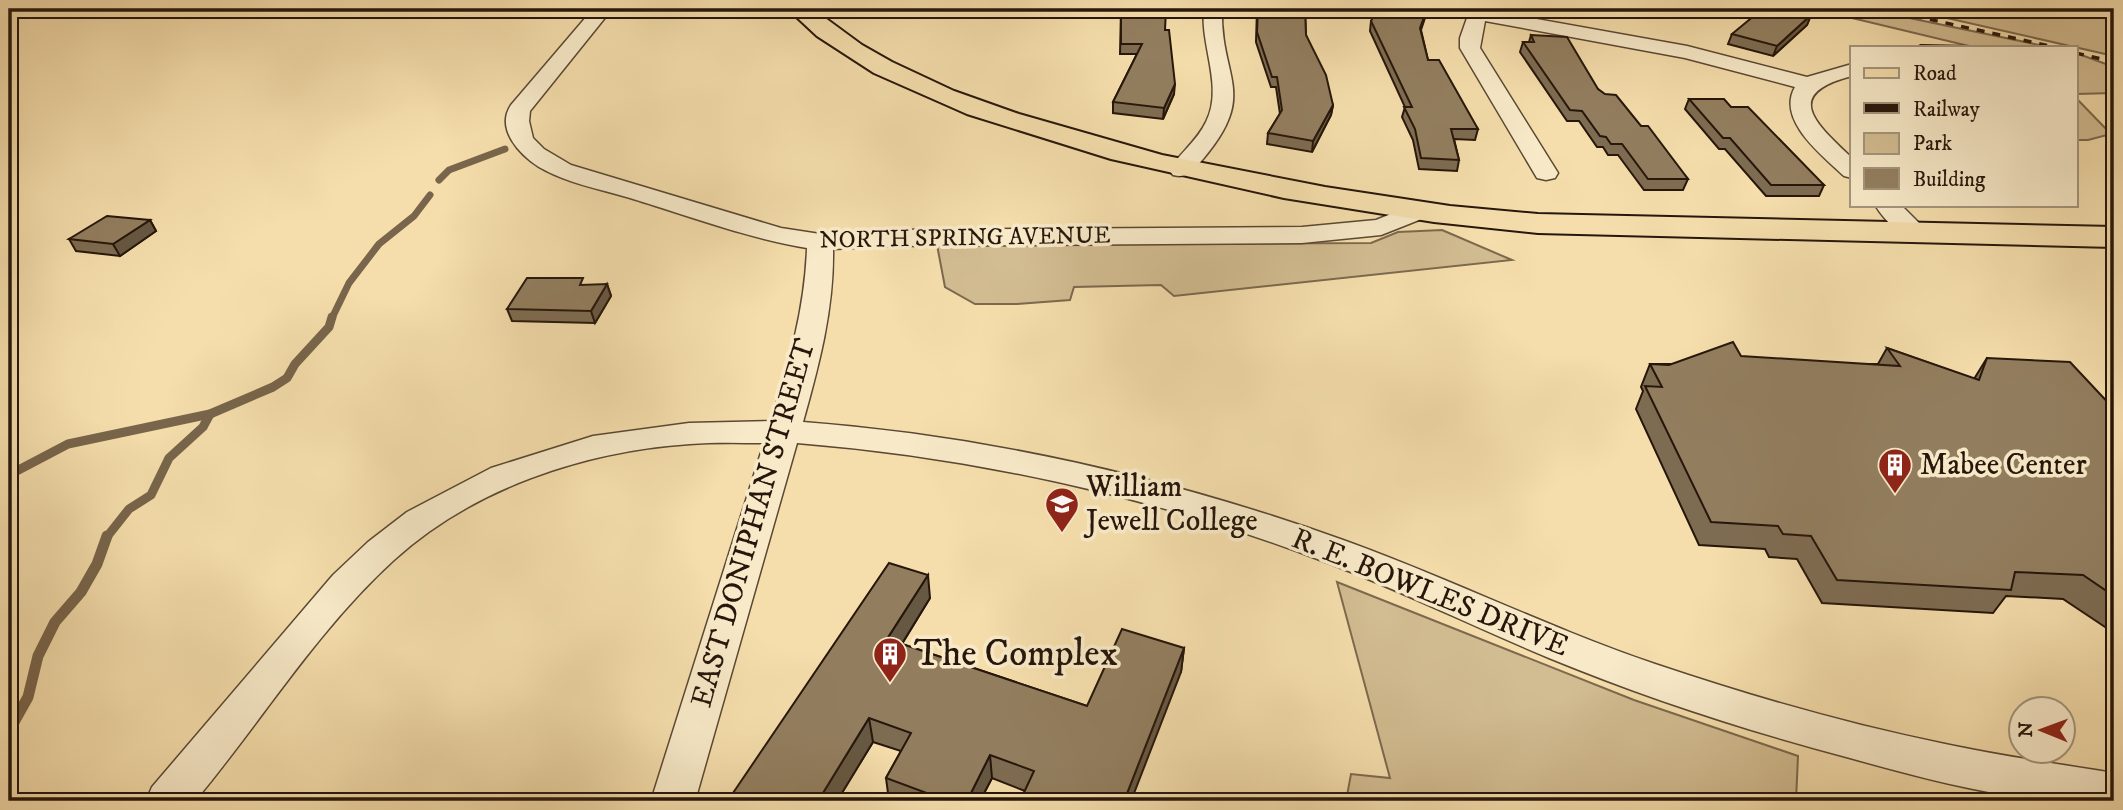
<svg xmlns="http://www.w3.org/2000/svg" width="2123" height="810" viewBox="0 0 2123 810" font-family="'IM FELL DW Pica',serif">
<style>
.green{fill:#d2bc91;stroke:#7c694e;stroke-width:2}
.lines{fill:none;stroke-linecap:round;stroke-linejoin:round}
.stream-far2{stroke:#78654b;stroke-width:7}
.stream-far1{stroke:#78654b;stroke-width:9}
.stream{stroke:#78654b;stroke-width:11}
.minor-casing{stroke:#5a4833;stroke-width:3}
.major-casing{stroke:#26160b;stroke-width:4}
.minor{fill:#f8eac9;fill-rule:evenodd}
.major{fill:#f5deac;fill-rule:evenodd}
.rail{stroke:#26160b;stroke-width:3.5;stroke-dasharray:8 8;stroke-linecap:butt}
.wall{fill:#7e6c52;stroke:#26160b;stroke-width:2}
.shaded-wall{fill:#665842;stroke:#26160b;stroke-width:2}
.building{fill:#927e5f;stroke:#26160b;stroke-width:2}
.labels{text-anchor:middle;dominant-baseline:central;stroke-width:7;stroke-linejoin:round;paint-order:stroke}
.far-street-label{font-size:24px;fill:#26160b;stroke:#f8eac9}
.poi-label{font-size:30px;fill:#26160b;stroke:#f8eac9;text-anchor:start}
.street-label{font-size:30px;fill:#26160b;stroke:#f8eac9}
.near-poi-label{font-size:37px;fill:#26160b;stroke:#f8eac9;text-anchor:start}
</style>
<rect width="100%" height="100%" fill="#f5deac"/>
<filter id="stains"><feTurbulence type="fractalNoise" baseFrequency=".00286" numOctaves="4"/><feColorMatrix values="0 0 0 0 .2 0 0 0 0 .09 0 0 0 0 .02 0 0 0 .5 -.17"/></filter>
<radialGradient id="worn" r=".72"><stop offset=".6" stop-color="#630" stop-opacity="0"/><stop offset="1" stop-color="#630" stop-opacity=".3"/></radialGradient>
<!-- green -->
<g class="green">
<path d="M1787,9h79l183,38h-76l-121,-29z"/>
<path d="M1907,9h155l52,8v39z"/>
<path d="M2076,53l38,14v26l-38,1z"/>
<path d="M2076,98l35,36 -23,6h-12z"/>
<path d="M1442,230l70,30 -338,36 -13,-11 -87,2 -4,13 -53,4h-42l-30,-17 -8,-42 434,-2 27,-11z"/>
<path d="M1337,582l297,118 164,56 -2,45h-450l5,-27 39,4z"/>
</g>
<g class="lines">
<!-- stream-far2 -->
<g class="stream-far2">
<path d="M439,180l10,-10 56,-21"/>
<path d="M332,318l17,-35 30,-39 35,-28 16,-21"/>
</g>
<!-- stream-far1 -->
<g class="stream-far1">
<path d="M9,475l59,-31 142,-30 63,-27 14,-9 8,-14 34,-37 3,-10"/>
<path d="M106,538l23,-29 22,-14 18,-37 34,-31 7,-13"/>
</g>
<!-- stream -->
<path class="stream" d="M9,731l19,-34 10,-41 17,-34 26,-30 16,-28 10,-28"/>
<!-- minor casing -->
<g class="minor-casing">
<g id="minor">
<path d="M593,9h19l-82,102 -1,10 4,17 11,11 27,16 210,63 39,6 71,-4 411,-3 74,-7 35,-14 9,-3 9,3 4,5 -4,5 -48,19 -79,8 -411,3 -58,3c1,60 -14,116 -30,173 184,14 367,56 540,118 106,38 206,88 312,124 95,32 192,60 290,80 56,12 113,20 169,29v28c-22,0 -46,2 -69,0 -66,-8 -131,-25 -195,-43 -102,-27 -204,-60 -301,-100 -77,-32 -151,-69 -229,-98 -165,-63 -347,-103 -523,-117l-102,358h-44l113,-358c-24,0 -49,-1 -74,1 -105,7 -217,44 -296,116 -77,70 -133,162 -199,241h-49l6,-14 181,-212 35,-33 39,-30 84,-44 102,-32 96,-13 82,-2c18,-57 34,-113 36,-173 -60,-10 -118,-32 -177,-50 -30,-9 -64,-15 -91,-31 -19,-12 -44,-38 -28,-62z"/>
<path d="M1204,9h18c-2,70 37,84 -19,150 -10,11 -14,20 -30,16l-4,-5c11,-17 28,-29 37,-48 18,-35 -6,-76 -2,-113z"/>
<path d="M1442,9h39l206,37 120,31 45,-13v12c-71,18 -36,48 0,82v20l-8,-2c-22,-21 -68,-56 -49,-89l-110,-29 -200,-37 -5,27 78,125 -3,5 -9,2 -9,-2 -77,-130v-10l7,-20 -23,-5z"/>
<path d="M1875,205h26l26,26 -4,5c-20,5 -38,-15 -48,-31z"/>
</g>
</g>
<!-- major casing -->
<g class="major-casing">
<path id="major" d="M788,9h25l49,36 30,17 62,29 65,23 143,41 163,32 125,19 88,8 576,13v20l-576,-14 -104,-11 -150,-24 -173,-39 -144,-45 -93,-41 -57,-37z"/>
</g>
<!-- minor -->
<use href="#minor" class="minor"/>
<!-- major -->
<use href="#major" class="major"/>
<!-- rail -->
<g class="rail">
<path d="M1883,9l171,38"/>
<path d="M2096,9l18,3"/>
<path d="M2076,53l38,9"/>
</g>
</g>
<!-- wall -->
<g class="wall">
<path d="M1121,9l44,21 9,64 -11,25 -50,-6v-11l24,-48h-17z"/>
<path d="M1257,9h48l1,26 27,70 -2,10 -19,37 -45,-8 1,-11 12,-19 -4,-27h-5l-15,-45z"/>
<path d="M1811,15l-4,10 -34,31 -45,-12 4,-10z"/>
<path d="M1425,18l-4,12 7,30 50,69 -3,11 -21,-1 5,21 -2,11 -38,-2 -6,-29 -11,-23 3,-10 -35,-76 1,-10z"/>
<path d="M1531,35l67,54 43,37 47,53 -5,11h-39l-26,-35h-10l-5,-8h-6l-18,-26h-12l-47,-69 3,-10h6z"/>
<path d="M1689,99l42,8 93,78 -5,11h-53l-41,-47h-6l-34,-40z"/>
<path d="M150,220l6,11 -36,25 -44,-5 -7,-12z"/>
<path d="M607,284l4,12 -16,27 -83,-2 -5,-12z"/>
<path d="M1887,348l87,31 13,-21 127,51v224l-51,-34 -57,-3 -13,17 -171,-10 -25,-44 -28,-2 -4,-8 -66,-4 -63,-136 7,-18 -2,-4 9,-23h228z"/>
<path d="M930,598l-28,46 185,62 97,-58 -3,24 -156,119 -33,-13 -12,23h-91l-3,-23 15,-27 -28,-9 -36,59h-102l-2,-8z"/>
</g>
<!-- shaded-wall -->
<g class="shaded-wall">
<path d="M1811,15l-4,10 -34,31 4,-10z"/>
<path d="M1175,84l-1,10 -11,25 1,-11z"/>
<path d="M1333,105l-2,10 -19,37 1,-11z"/>
<path d="M150,220l6,11 -36,25 -7,-12z"/>
<path d="M607,284l4,12 -16,27 -4,-12z"/>
<path d="M928,575l2,23 -40,65 -3,-24z"/>
<path d="M1184,648l-3,24 -50,129h-7z"/>
<path d="M869,718l4,24 -36,59h-19z"/>
<path d="M990,755l2,23 -12,23h-13z"/>
</g>
<!-- building -->
<g class="building">
<path d="M1121,9h45l-1,21h4l6,54 -11,24 -51,-6 29,-58h-21z"/>
<path d="M1258,9h47l1,26 20,40 7,30 -20,36 -45,-8 14,-23 -5,-33h-5l-15,-45z"/>
<path d="M1377,9h50l-7,19 8,32h11l39,69h-27l8,31 -38,-2 -6,-29 -11,-22h8l-41,-86z"/>
<path d="M1755,15h56l-34,31 -45,-12z"/>
<path d="M1531,35l36,2 31,52 7,5 11,1 25,31h7l40,53h-40l-26,-35h-11l-5,-7 -6,-1 -18,-25 -12,-1 -47,-68h11z"/>
<path d="M1922,45l49,1 2,1h-48z"/>
<path d="M1689,99h35l7,8h17l76,78h-53l-41,-47h-7z"/>
<path d="M107,216l43,4 -37,24 -44,-5z"/>
<path d="M527,278h56l-3,7 27,-1 -16,27 -84,-2z"/>
<path d="M1733,342l8,14 159,10 -13,-18 92,32 8,-22 83,4 44,47v187l-31,-21 -68,-3 -4,18 -174,-10 -26,-44 -28,-2 -5,-8 -67,-4 -66,-136 17,1 -12,-23 19,1z"/>
<path d="M889,563l39,12 -41,64 200,67 35,-77 62,19 -60,153h-104l14,-30 -44,-16 -23,46h-19l-62,-23 25,-45 -42,-15 -51,83h-65l-20,-8z"/>
</g>
<!-- icons -->
<defs>
<g id="building-pin" transform="scale(1.75)"><path d="M0 17L-7.5 6A9.5 9.5 0 1 1 7.5 6Z" fill="#8f2418" stroke="#f8eac9"/><path d="M-4-6H4V6H1V3H-1V6H-4ZM-2.5-4.3h1.7v1.8h-1.7ZM.8-4.3h1.7v1.8H.8ZM-2.5-1h1.7V.8h-1.7ZM.8-1h1.7V.8H.8Z" fill="#fff"/></g>
<g id="university-pin" transform="scale(1.75)"><path d="M0 17L-7.5 6A9.5 9.5 0 1 1 7.5 6Z" fill="#8f2418" stroke="#f8eac9"/><path d="M0-5L7-2L0 1L-7-2ZM-4 1L0 2.5L4 1V4Q0 6-4 4Z" fill="#fff"/></g>
</defs>
<g fill-rule="evenodd">
<use href="#building-pin" x="1895" y="465"/>
<use href="#university-pin" x="1062" y="504"/>
<use href="#building-pin" x="890" y="654"/>
</g>
<g class="labels">
<!-- far-street labels -->
<g class="far-street-label">
<text transform="translate(965 238) rotate(-1)">NORTH SPRING AVENUE</text>
</g>
<!-- poi labels -->
<g class="poi-label">
<text x="1920" y="465">Mabee Center</text>
<text x="1086" y="487">William<tspan x="1086" dy="34">Jewell College</tspan></text>
</g>
<!-- street labels -->
<g class="street-label">
<text transform="translate(754 523) rotate(-74)">EAST DONIPHAN STREET</text>
<text transform="translate(1430 593) rotate(22)">R. E. BOWLES DRIVE</text>
</g>
<!-- near-poi labels -->
<g class="near-poi-label">
<text x="914" y="654">The Complex</text>
</g>
</g>
<!-- margin -->
<rect width="2123" height="810" fill="none" stroke="#f5deac" stroke-width="35"/>
<rect x="10" y="10" width="2102" height="789" fill="none" stroke="#26160b" stroke-width="3.5"/>
<rect x="18" y="18" width="2088" height="775" fill="none" stroke="#26160b" stroke-width="2"/>
<!-- legend -->
<rect x="1850" y="46" width="228" height="161" fill="#f8eac9" stroke="#a4957d" stroke-width="2"/>
<rect x="1864" y="68" width="35" height="10" fill="#f5deac" stroke="#a4957d" stroke-width="2"/>
<text x="1913" y="80" font-size="21" fill="#26160b">Road</text>
<rect x="1864" y="103" width="35" height="10" fill="#26160b" stroke="#a4957d" stroke-width="2"/>
<text x="1913" y="116" font-size="21" fill="#26160b">Railway</text>
<rect x="1864" y="133" width="35" height="21" fill="#d2bc91" stroke="#a4957d" stroke-width="2"/>
<text x="1913" y="150" font-size="21" fill="#26160b">Park</text>
<rect x="1864" y="168" width="35" height="21" fill="#927e5f" stroke="#a4957d" stroke-width="2"/>
<text x="1913" y="186" font-size="21" fill="#26160b">Building</text>
<!-- north arrow -->
<g transform="translate(2042 730) rotate(271)"><circle r="33" fill="#f8eac9" stroke="#a4957d" stroke-width="2"/>
<path d="M0-5L12 26L0 18L-12 26Z" fill="#8f2418"/>
<text y="-10" font-size="19" font-weight="bold" text-anchor="middle" fill="#26160b">N</text>
</g>
<rect width="100%" height="100%" filter="url(#stains)"/>
<rect width="100%" height="100%" fill="url(#worn)"/>
</svg>
